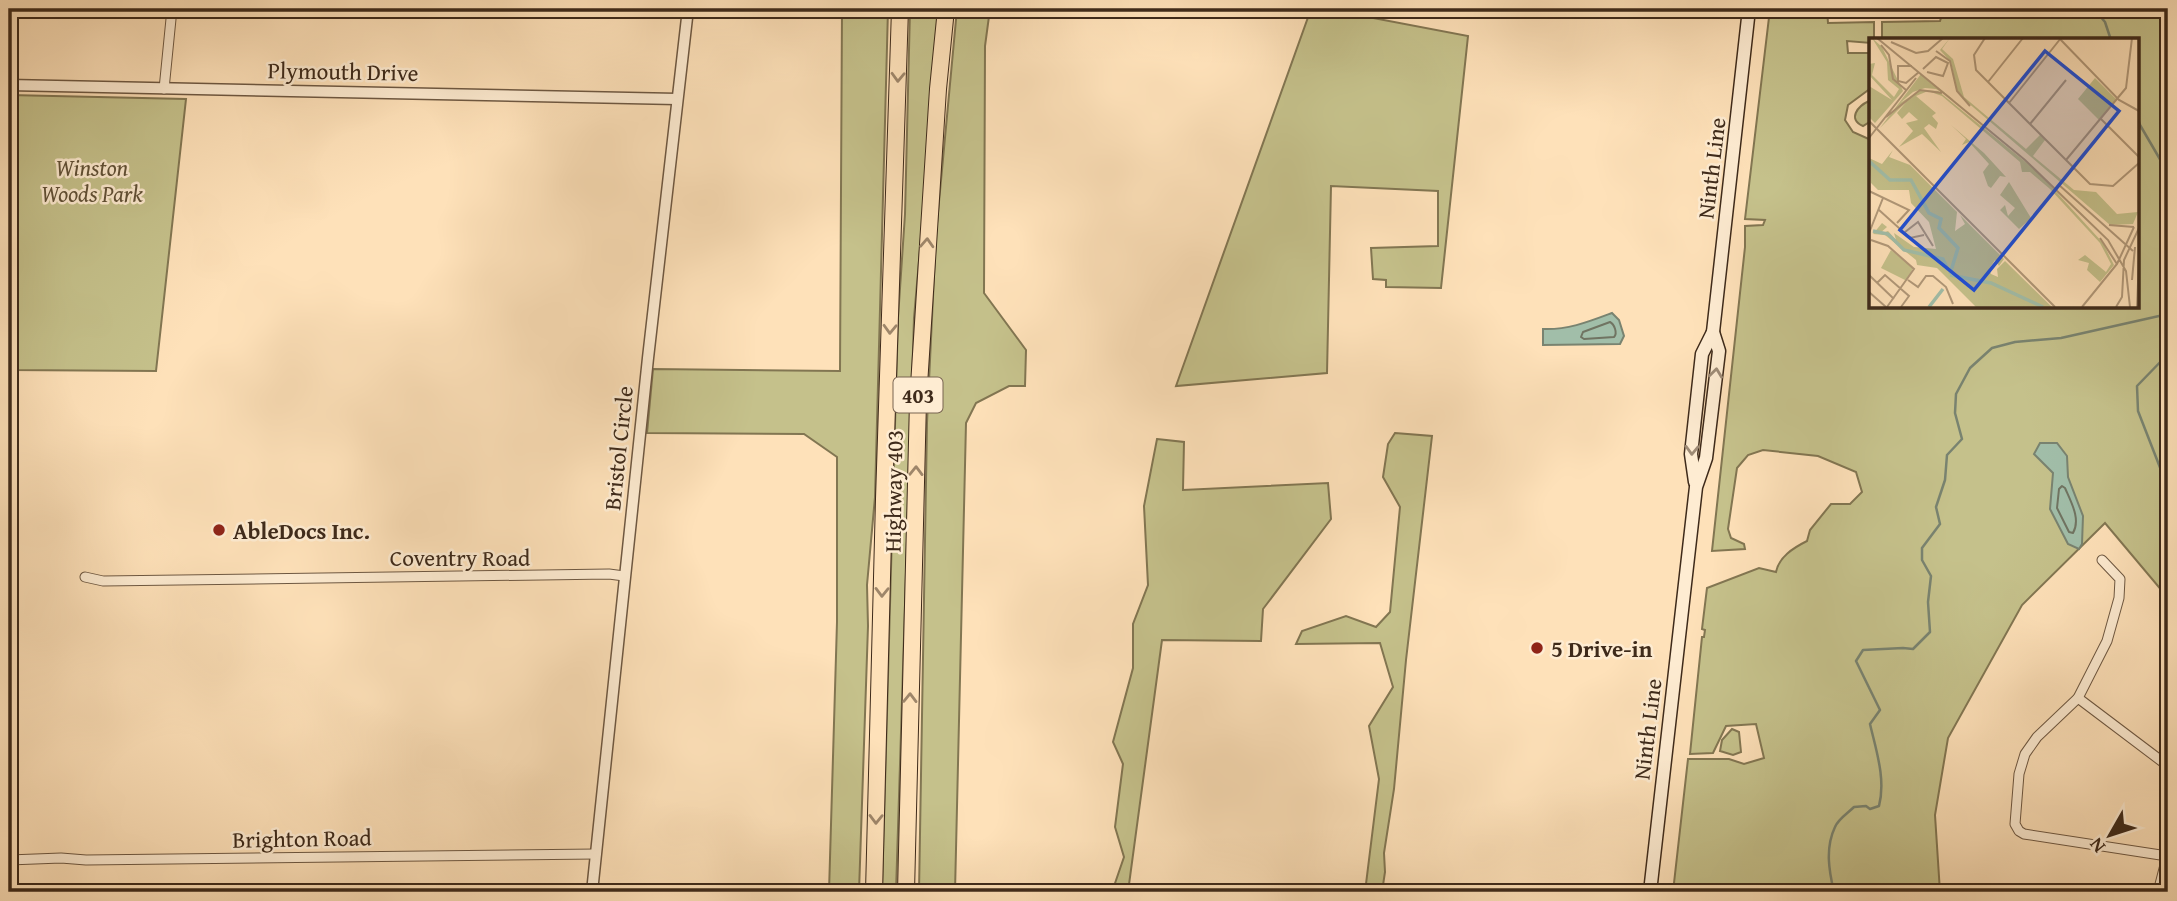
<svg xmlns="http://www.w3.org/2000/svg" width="2177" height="901" viewBox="0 0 2177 901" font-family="'Gentium Book Plus',serif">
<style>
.green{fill:#c5c18b;stroke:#827652;stroke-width:2}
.water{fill:#a1bea9;stroke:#798370;stroke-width:2}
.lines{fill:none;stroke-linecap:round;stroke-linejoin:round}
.shore{stroke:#707462;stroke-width:2}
.stream{stroke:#798370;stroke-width:2.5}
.minor-casing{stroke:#6e5842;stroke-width:11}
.tertiary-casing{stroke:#6e5842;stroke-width:13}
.secondary-casing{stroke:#3e2a1a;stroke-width:15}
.motorway-casing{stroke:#3e2a1a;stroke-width:18}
.minor{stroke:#feecd2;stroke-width:9}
.tertiary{stroke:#feecd2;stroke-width:10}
.secondary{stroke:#feecd2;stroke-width:12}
.motorway{stroke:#fee1b9;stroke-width:16}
.oneway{stroke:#9e866a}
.oneway2{stroke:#9e8b76}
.poi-dot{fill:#8f2418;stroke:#feecd2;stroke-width:2.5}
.labels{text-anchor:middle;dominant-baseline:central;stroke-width:5;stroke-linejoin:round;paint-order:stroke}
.shield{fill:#feecd2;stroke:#786451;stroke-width:2}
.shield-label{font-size:21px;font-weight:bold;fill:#3e2a1a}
.street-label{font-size:23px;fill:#3e2a1a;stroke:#feecd2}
.park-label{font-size:23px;font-style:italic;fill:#605036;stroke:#feecd2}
.poi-label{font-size:23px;font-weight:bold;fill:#3e2a1a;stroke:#feecd2;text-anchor:start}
.inset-river{fill:none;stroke:#a1bea9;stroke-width:3.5}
.inset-road{fill:none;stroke:#b19879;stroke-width:2}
.view{fill:#1d4ed8;fill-opacity:0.15;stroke:#1d4ed8;stroke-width:3.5}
.inset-edge{fill:none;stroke:#3e2a1a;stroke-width:3.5}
</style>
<rect width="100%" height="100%" fill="#fee1b9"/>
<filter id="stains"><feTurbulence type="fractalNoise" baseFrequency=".00286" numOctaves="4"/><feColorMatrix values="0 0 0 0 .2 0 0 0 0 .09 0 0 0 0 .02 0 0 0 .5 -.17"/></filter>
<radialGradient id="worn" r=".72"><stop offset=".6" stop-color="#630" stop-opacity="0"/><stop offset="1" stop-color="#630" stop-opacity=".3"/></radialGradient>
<!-- green -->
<g class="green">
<path d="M842,9h46l-13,488 -8,88 1,41 -9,266h-30l8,-270v-165l-33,-23 -157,-1 6,-64 187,2z"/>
<path d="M910,9h31l-27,309 -18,574h-14l16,-574 7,-104z"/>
<path d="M957,9h33l-5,37 -1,247 42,57 -1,36h-16l-33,17 -10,20 -11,469h-36l8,-469 9,-189z"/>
<path d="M1311,9h15l142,27 -27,252 -55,-1v-7l-13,-1 -2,-31 67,-2v-55l-107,-5 -4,187 -151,13z"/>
<path d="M1770,9h57l1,14 46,-1v18h-3v3l-24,-2 1,12h23v35l-23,17 -3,15 8,12 18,8v166h266v-266h-255v-18l58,-1 4,-12h224v589l-63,-75 -83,82 -74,133 -13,77 5,77h-267l15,-133h41l15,5 20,-6 -8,-34 -30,2 -13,27 -23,1 12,-117h2l1,-7 -3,-1 5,-41 52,-20 17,4c3,-15 17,-24 31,-31l3,-11 21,-26h19l12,-12 -6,-20 -38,-16 -55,-6 -15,5 -11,13 -9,61 3,9 13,6 1,5 -33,2 33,-304v-21l18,-1 2,-5 -20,-1z"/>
<path d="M9,95l177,4 -30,272 -147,-1z"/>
<path d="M1869,101l2,2v18l-8,5c-16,-7 -5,-20 6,-25z"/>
<path d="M1395,433l37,3 -26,224 -12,129 -10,64 1,19 -3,20h-17l14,-113 -10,-53 24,-39 -13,-44 -84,1 6,-13 44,-15 30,11 14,-15 10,-105 -17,-30 5,-33z"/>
<path d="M1157,439l27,3 -1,48 145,-7 3,36 -68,90 -2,32 -99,-1 -34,252h-16l12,-35 -9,-30 8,-63 -10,-22 20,-74v-44l15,-39 -4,-79z"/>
<path d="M1732,729l7,3 2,20 -8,3 -13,-4 2,-11z"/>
</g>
<!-- water -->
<g class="water">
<path d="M1612,313l7,7 5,16 -4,8 -77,1v-16c25,1 45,-7 69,-16z"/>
<path d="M2040,443h17l10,13 1,21 15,39 -1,28 -3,5 -11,-5 -18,-35 3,-36 -19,-19z"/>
</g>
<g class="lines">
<!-- shore -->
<g class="shore">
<path d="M1610,322c4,2 8,11 4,15l-30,2 -3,-2 2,-5z"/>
<path d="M2062,486l3,2c6,14 16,31 8,45l-4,-1 -12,-24 2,-19z"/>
</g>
<!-- stream -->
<g class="stream">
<path d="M2094,9l11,13 6,18"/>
<path d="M2137,116l3,9 28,48"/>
<path d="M2168,354l-31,32 1,25 30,77"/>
<path d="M1834,892c-5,-21 -9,-44 1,-65 3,-8 13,-14 19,-20l12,-1 4,3 9,-3c7,-27 -3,-56 -9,-82l10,-14 -24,-49 7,-11 40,-2 10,1 17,-17 -2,-30 3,-26 -9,-16v-12l18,-24 -4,-17 9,-27 2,-25 15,-16 -7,-26 1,-19 14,-26 22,-20 23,-6 46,-4 107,-24"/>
</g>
<!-- minor casing -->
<g class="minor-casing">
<g id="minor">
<path d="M164,89l8,-80"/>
<path d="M2102,560l18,19 -1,19 -12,43 -29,57 -41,39 -12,17 -6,20 -4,50 4,7 5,3 143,22"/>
<path d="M85,577l18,4 506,-7 15,2"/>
<path d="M2078,698l90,68"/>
<path d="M9,860l52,-2 25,2 510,-6"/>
<path d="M2158,892l10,-39"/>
</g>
</g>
<!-- tertiary casing -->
<g class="tertiary-casing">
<g id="tertiary">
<path d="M9,85l668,14"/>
<path d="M592,892l56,-534 40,-349"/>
</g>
</g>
<!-- secondary casing -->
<g class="secondary-casing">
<g id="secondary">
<path d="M1695,482l-4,-28 11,-100 11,-22 36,-323"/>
<path d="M1650,892l46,-405 10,-29 13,-107 -6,-19"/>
</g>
</g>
<!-- motorway casing -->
<g class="motorway-casing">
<g id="motorway">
<path d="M874,892l10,-393 16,-490"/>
<path d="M906,892l12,-491 20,-312 8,-80"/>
</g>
</g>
<!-- minor -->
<use href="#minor" class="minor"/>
<!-- tertiary -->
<use href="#tertiary" class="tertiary"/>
<!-- secondary -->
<use href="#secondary" class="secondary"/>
<!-- motorway -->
<use href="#motorway" class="motorway"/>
</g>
<!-- one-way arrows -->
<defs><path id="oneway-chevron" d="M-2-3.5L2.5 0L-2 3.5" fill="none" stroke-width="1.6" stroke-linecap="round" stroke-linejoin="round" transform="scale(1.75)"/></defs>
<g class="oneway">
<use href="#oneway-chevron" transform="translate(898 77) rotate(92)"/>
<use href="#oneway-chevron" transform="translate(927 243) rotate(-87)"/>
<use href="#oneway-chevron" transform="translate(890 329) rotate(92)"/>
<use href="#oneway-chevron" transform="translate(916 471) rotate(-89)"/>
<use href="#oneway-chevron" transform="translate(882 592) rotate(91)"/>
<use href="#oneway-chevron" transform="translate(910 698) rotate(-89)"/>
<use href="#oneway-chevron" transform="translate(876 819) rotate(91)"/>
</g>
<g class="oneway2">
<use href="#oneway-chevron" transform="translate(1716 373) rotate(-83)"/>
<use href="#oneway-chevron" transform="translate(1692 450) rotate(92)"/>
</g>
<!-- markers -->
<g class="poi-dot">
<circle cx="219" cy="530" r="7"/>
<circle cx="1537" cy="648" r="7"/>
</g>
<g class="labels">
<!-- shield labels -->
<rect class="shield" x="893.5" y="377.5" width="49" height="35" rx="5"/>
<g class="shield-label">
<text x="918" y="395">403</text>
</g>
<!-- street labels -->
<g class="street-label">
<text transform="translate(343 71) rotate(1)">Plymouth Drive</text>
<text transform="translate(1711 168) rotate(-83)">Ninth Line</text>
<text transform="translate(618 448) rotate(-84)">Bristol Circle</text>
<text transform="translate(893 491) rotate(-89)">Highway 403</text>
<text x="460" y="557">Coventry Road</text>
<text transform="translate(1647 729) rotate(-83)">Ninth Line</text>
<text transform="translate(302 838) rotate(-1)">Brighton Road</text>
</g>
<!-- park labels -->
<g class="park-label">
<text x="92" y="167">Winston<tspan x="92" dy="26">Woods Park</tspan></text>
</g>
<!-- poi labels -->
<g class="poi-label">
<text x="233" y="530">AbleDocs Inc.</text>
<text x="1551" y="648">5 Drive-in</text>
</g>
</g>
<!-- overview -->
<g transform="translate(1869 38)">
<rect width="270" height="270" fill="#fee1b9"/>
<path d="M3,0l10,9 21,44 -28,32 -6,-6v-31l23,14 -23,-25v-11l6,-1 -3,12 22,22 5,-8 -11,-9 -1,-18zM81,0l-8,11 11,10 11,38 62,52 14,-14 5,5 -12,16 41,34 22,2 21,22 21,-2 -5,12 -23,1 -144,-124 -9,-11 -6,-28 -11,-12zM52,36l33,26 -18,-11 -11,-1 -12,4 -13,11 21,-13 17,1 100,81 65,71 11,22 -14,17 -13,-12 2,-7 -11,-3 7,-5 21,17 5,-8 -11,-21 -50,-54 -20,-17h-8l-2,-10 -78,-66 -14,-5 -12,5 20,17 -4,3 6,7 -2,6 -7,-5 -5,4 17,24 -19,-18 -23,13 14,-16 -7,-8 12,-3 -9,-8 -7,7 -5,-6 10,-12 -27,27zM226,40l21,21 -17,21 -21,-21zM82,87l33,28 22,24 -6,-1 -9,12 -3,-2 -5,-14 6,-8 -20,-22 -7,3 4,-6zM24,112l-4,7 21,8 47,47 -2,19 10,-7 -5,-9 44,44 -5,7 -4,-6 -6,9 2,5 7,3 -1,-8 8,-8 47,46h-76l-39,-39 -20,-3 -1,-5 -31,-25 -12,-1 9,-11 5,4 -8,7 9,-3 8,9 -2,-7 20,14 22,2 -7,-27 -18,-19 -2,-13h-31l-7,-7 -2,-25 13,6zM140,144l22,36 -12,11 -19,-19 5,-5 3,11 7,-8 -15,-13zM22,212l22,18 -6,13 -26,-13z" fill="#c5c18b"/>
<path class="inset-river" d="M0,123l21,19h21l18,33 12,6 -2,9 19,20 -8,26M4,193l15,3 16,16 39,9 5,11M81,237l41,8 52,24M60,269l14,-18"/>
<path class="inset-road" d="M8,0l148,122 83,80 18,31 4,36M116,0l-11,17 2,15 114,114 23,2 26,-23M190,0l60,62 20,11M22,4l25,11 12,-2 15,-13M12,7l8,10 4,24 13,11M67,13l14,10 7,30 13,15M43,28h-14v15l8,2 13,-11M54,31l13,-12 12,6 -5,13 -16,-4M119,44l35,-44M140,65l52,-65M17,79l34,-27 22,3M232,81l38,38M0,83l186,186M161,86l36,-44M0,100l47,-60M197,122l60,-72 6,-50M190,147l74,66M0,153l40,19 -12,13M10,172l31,28 14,-3M240,187l25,2M36,194l13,-10 15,24M0,195l14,-35M231,200l17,26M2,202l17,6 26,23 -27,38M0,237l25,24M39,242l10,7 8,-11h7l13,11 7,17M263,242l3,-33M8,245l8,-8 24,21 -8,11M0,254l17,15M213,269l35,-43 17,-37M247,269l6,-10 2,-37 15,-32M268,269l2,-49"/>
<path class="view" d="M176,13l74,60 -145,179 -74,-60z"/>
<rect width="270" height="270" class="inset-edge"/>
</g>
<!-- margin -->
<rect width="2177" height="901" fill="none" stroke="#fee1b9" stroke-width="35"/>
<rect x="10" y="10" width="2156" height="880" fill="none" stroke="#3e2a1a" stroke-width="3.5"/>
<rect x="18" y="18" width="2142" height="866" fill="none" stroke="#3e2a1a" stroke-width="2"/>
<!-- north arrow -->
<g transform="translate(2110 835) rotate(231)" stroke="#feecd2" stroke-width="5" paint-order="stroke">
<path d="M0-5L12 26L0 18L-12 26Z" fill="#3e2a1a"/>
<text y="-10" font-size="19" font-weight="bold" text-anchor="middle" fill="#3e2a1a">N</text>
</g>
<rect width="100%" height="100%" filter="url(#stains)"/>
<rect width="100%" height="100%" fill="url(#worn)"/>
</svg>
